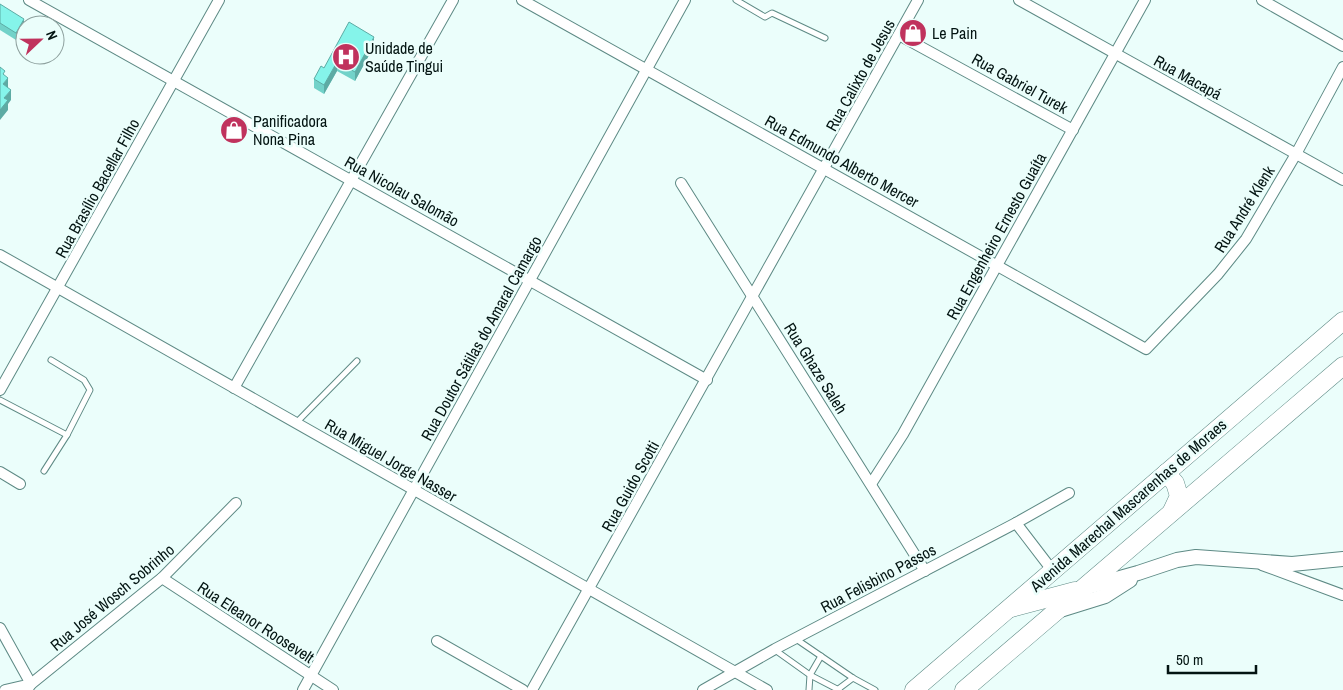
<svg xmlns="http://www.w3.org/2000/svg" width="1343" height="690" viewBox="0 0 1343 690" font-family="'Archivo Narrow',sans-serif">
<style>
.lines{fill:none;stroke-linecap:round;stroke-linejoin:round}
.lane-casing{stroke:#5e8a85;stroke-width:7}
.street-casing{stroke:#5e8a85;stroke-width:12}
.secondary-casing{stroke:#5e8a85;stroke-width:16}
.highway-casing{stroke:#5e8a85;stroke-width:19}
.lane{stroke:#fff;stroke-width:5}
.street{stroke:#fff;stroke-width:10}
.secondary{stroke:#fff;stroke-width:14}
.highway{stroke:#fff;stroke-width:18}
.wall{fill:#72d2c9}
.shaded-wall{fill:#5daba4}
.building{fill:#85f4ea;stroke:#5daba4}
.labels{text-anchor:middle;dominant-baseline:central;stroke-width:5;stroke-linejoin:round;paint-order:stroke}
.poi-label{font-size:16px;fill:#031412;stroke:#ebfefb;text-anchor:start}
.street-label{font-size:16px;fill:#031412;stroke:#ebfefb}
</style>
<rect width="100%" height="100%" fill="#ebfefb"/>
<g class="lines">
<!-- lane casing -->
<g class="lane-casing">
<g id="lane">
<path d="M736,0l29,17 7,-4 53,25"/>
<path d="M0,400l67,35"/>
<path d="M296,423l61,-62"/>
<path d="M44,471l23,-36 23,-45 -6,-10 -33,-20"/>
<path d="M796,639l57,39 22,12"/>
<path d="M775,650l35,25 -1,15"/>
<path d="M821,656l-11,19 29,15"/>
<path d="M837,690l16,-12"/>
</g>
</g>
<!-- street casing -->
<g class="street-casing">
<g id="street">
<path d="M29,0l678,380"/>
<path d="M522,0l624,349 72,-75 28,-35 50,-85 47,-87"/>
<path d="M1019,0l324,180"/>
<path d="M1262,0l81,46"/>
<path d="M899,35l174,95"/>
<path d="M681,183l244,388"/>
<path d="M0,255l767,435"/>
<path d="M234,388l219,-388"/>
<path d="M0,390l219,-390"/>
<path d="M0,472l20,12"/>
<path d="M871,484l32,-50 242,-434"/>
<path d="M1016,523l53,-30"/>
<path d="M1262,565l81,30"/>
<path d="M162,578l171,112"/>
<path d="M0,628l31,56 -26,6"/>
<path d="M437,641l86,49"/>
<path d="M27,690l4,-6 131,-106 74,-75"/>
<path d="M303,690l382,-690"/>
<path d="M532,690l386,-690"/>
<path d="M703,690l72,-41 241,-126 36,47"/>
</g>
</g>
<!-- secondary casing -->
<g class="secondary-casing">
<g id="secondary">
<path d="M1084,588l54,-15 39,-13 19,-3 96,7 51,-5"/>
<path d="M1060,610l45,-14 25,-16"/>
</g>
</g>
<!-- highway casing -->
<g class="highway-casing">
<g id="highway">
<path d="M1166,473l9,10 4,13 -7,15"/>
<path d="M1011,608l64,-17"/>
<path d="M914,690l429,-369"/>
<path d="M964,690l379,-324"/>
</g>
</g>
<!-- lane -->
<use href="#lane" class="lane"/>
<!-- street -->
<use href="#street" class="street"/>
<!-- secondary -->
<use href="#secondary" class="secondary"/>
<!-- highway -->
<use href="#highway" class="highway"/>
</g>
<!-- wall -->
<g class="wall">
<path d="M0,4l24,22 -8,14 -16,-10z"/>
<path d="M374,46l-19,35 -18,-10 -13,23 -10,-6v-9l10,-11z"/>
</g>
<!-- shaded-wall -->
<g class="shaded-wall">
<path d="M24,19v7l-8,14v-7z"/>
<path d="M374,37v9l-19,35v-9z"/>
<path d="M337,62v9l-13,23v-9z"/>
<path d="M8,78v10l-5,-4z"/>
<path d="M11,90v10l-3,4v6l-8,10v-10l4,-12z"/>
</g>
<!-- building -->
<g class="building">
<path d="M0,4l24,15 -8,14 -16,-10z"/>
<path d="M349,22l25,15 -19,35 -18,-10 -13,23 -10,-6 7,-13 3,2z"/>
<path d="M0,67l5,4 -2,3 5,4 -5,6 8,6 -7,8 4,2 -8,10z"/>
</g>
<!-- icons -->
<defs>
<g id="shop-disc" transform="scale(1.4375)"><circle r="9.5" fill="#c0325d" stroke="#ebfefb"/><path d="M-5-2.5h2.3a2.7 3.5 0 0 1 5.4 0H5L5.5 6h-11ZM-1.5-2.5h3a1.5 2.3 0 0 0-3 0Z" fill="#fff"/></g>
<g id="hospital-disc" transform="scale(1.4375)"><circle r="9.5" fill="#c0325d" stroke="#ebfefb"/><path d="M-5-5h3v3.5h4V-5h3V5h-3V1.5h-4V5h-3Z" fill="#fff"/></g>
</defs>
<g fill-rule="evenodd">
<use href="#shop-disc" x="913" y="33"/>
<use href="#hospital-disc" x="346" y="57"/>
<use href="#shop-disc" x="234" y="130"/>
</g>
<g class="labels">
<!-- poi labels -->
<g class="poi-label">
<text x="932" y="33">Le Pain</text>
<text x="365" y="48">Unidade de<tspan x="365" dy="18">Saúde Tingui</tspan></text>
<text x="253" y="121">Panificadora<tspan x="253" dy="18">Nona Pina</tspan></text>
</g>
<!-- street labels -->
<g class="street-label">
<text transform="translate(860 75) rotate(-61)">Rua Calixto de Jesus</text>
<text transform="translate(1188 77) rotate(29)">Rua Macapá</text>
<text transform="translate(1020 83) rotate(29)">Rua Gabriel Turek</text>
<text transform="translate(842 161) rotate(29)">Rua Edmundo Alberto Mercer</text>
<text transform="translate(97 188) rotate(-61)">Rua Brasílio Bacellar Filho</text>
<text transform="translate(402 191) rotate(29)">Rua Nicolau Salomão</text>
<text transform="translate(1244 209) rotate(-58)">Rua André Klenk</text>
<text transform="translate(996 236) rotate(-61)">Rua Engenheiro Ernesto Guaíta</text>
<text transform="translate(481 338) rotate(-61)">Rua Doutor Sátilas do Amaral Camargo</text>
<text transform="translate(816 368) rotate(58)">Rua Ghaze Saleh</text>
<text transform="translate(391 460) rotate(30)">Rua Miguel Jorge Nasser</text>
<text transform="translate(630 486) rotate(-61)">Rua Guido Scotti</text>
<text transform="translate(1128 505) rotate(-41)">Avenida Marechal Mascarenhas de Moraes</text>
<text transform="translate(878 578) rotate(-28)">Rua Felisbino Passos</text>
<text transform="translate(112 597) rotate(-40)">Rua José Wosch Sobrinho</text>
<text transform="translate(256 622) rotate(33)">Rua Eleanor Roosevelt</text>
</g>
</g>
<!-- north arrow -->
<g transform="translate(40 40) rotate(68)"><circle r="24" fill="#ebfefb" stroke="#8ea09e"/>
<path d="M0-4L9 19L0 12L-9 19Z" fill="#c0325d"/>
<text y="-8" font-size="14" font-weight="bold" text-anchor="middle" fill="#031412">N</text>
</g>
<!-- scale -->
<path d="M1168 665v8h88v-8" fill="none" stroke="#031412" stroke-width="2.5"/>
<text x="1176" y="665" font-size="15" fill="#031412" stroke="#ebfefb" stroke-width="4" paint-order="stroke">50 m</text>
</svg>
